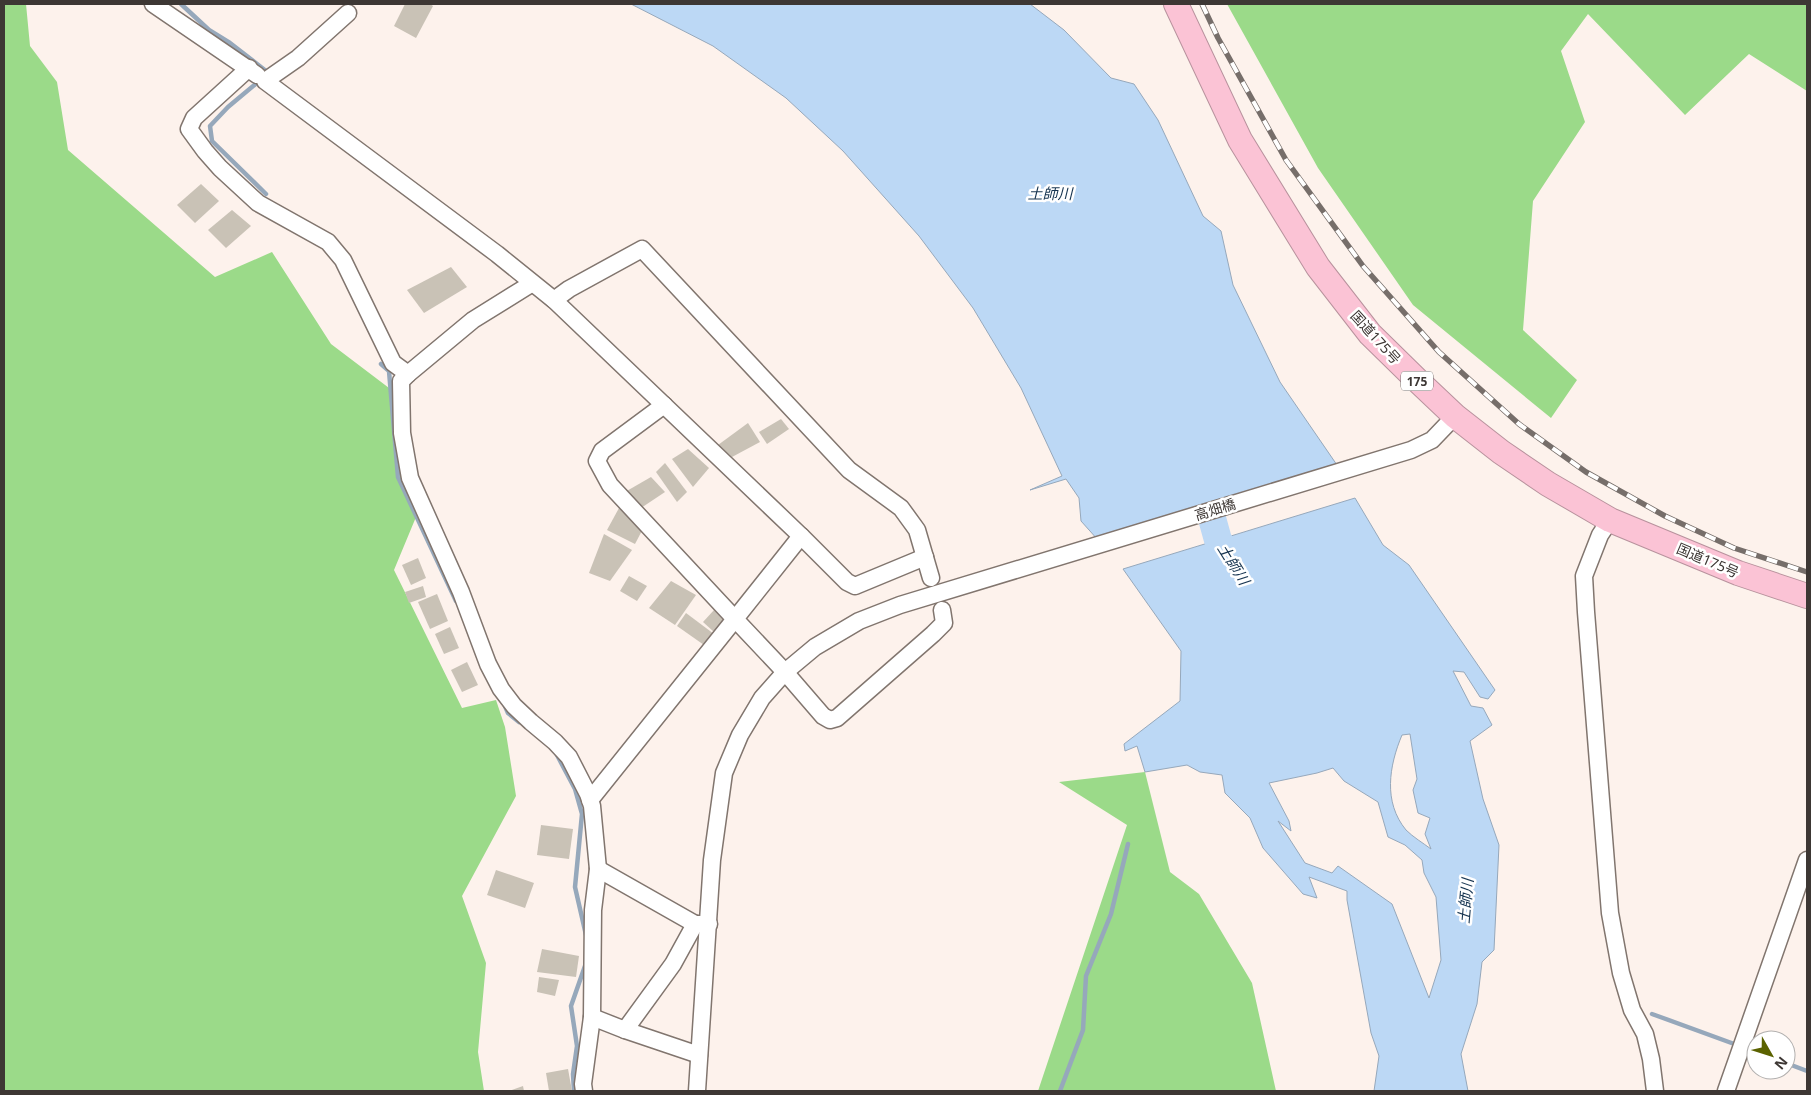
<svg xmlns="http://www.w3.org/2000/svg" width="1811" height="1095" viewBox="0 0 1811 1095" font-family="'Noto Sans','Noto Sans JP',sans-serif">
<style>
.forest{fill:#9bda89}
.water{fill:#bcd8f5;stroke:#96a8bb;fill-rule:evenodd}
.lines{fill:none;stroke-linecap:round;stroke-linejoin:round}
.stream{stroke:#96a8bb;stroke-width:4.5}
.river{stroke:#bcd8f5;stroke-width:28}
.building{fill:#c9c2b6}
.minor-casing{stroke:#81756e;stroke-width:19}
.highway-casing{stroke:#b8929d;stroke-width:26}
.minor{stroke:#fff;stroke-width:16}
.highway{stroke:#fbc3d5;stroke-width:24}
.rail-casing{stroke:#766e6a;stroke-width:5.5}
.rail{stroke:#fff;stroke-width:4;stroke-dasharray:11;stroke-linecap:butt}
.labels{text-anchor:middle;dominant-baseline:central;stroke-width:5;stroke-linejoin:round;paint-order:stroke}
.shield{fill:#fff;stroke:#777371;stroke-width:1}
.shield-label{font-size:12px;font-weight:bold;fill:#3d3734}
.street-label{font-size:14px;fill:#3d3734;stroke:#fff}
.water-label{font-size:15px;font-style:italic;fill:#163450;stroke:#fff}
</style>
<rect width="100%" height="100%" fill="#fdf2ec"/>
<!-- forest -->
<g class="forest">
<path d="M4,4h22l4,42 27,36 11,68 147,127 57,-25 59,92 62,47 28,114 -27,65 68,138 34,-8 9,27 11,69 -54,100 24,67 -8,89 6,39h-480z"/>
<path d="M1227,4h580v87l-58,-37 -64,61 -97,-101 -27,37 24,71 -52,79 -10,129 54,50 -26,38 -138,-113 -95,-137z"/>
<path d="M1145,772l25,100 29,22 53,89 24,108h-238l89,-266 -68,-43z"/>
</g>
<!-- water -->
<g class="water">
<path d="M631,4h399l34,26 47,48 23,6 24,36 45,96 18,15 12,54 47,97 57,83 -239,75 -17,-19 -2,-23 -13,-19 -36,11 32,-14 -41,-88 -48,-80 -54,-72 -76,-85 -57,-53 -73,-52z"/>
<path d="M1355,498l28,47 26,20 86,125 -7,9 -8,-2 -16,-25 -11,-1 18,35 12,2 9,17 -22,16 13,58 16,46 -5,105 -12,12 -5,42 -16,50 7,37h-94l5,-35 -8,-23 -24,-133v-9l-38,-14 8,21 -14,-4 -40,-46 -13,-30 -25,-25 -3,-18 -22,-3 -13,-7 -42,7 -8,-26 -12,5 -1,-7 56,-43 1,-50 -58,-82zM1410,734l7,45 -4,11 5,23 12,5 -5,16 6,15c-8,-6 -18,-12 -25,-19 -23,-28 -17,-64 -4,-95zM1333,768l11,13 34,21 10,35 17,8 17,15 2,13 12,24 5,63 -12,38 -37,-94 -54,-38 -6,7 -27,-10 -27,-42 13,10 -2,-10 -20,-38 48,-10z"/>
</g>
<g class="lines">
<!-- stream -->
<g class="stream">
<path d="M181,4l28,26 21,13 36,28"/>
<path d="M258,82l-30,25 -18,19 2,15 54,53"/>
<path d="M381,364l8,7 9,106 58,124"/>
<path d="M505,706l3,7 11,9"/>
<path d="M557,755l18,34 7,25 -7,73 11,48"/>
<path d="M1652,1014l85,31"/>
<path d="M1745,1048l11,4"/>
<path d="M1786,1063l21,8"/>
<path d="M574,1091l-1,-17 4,-28 -6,-40 14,-40"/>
<path d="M1060,1091l23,-61 3,-54 25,-62 17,-70"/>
</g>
<!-- river -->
<path class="river" d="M1202,482l16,58 21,31"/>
</g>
<!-- building -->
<g class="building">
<path d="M405,4h25l3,2 -17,32 -22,-12z"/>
<path d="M201,184l18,17 -24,22 -18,-18z"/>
<path d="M232,210l19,16 -25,22 -18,-18z"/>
<path d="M451,267l16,20 -43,26 -17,-23z"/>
<path d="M781,419l8,10 -22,15 -8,-12z"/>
<path d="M748,423l12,19 -28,15 -14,-12z"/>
<path d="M688,449l21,19 -16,19 -21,-28z"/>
<path d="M665,463l22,29 -10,10 -21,-30z"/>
<path d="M651,477l14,15 -27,18 -13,-18z"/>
<path d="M619,508l27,15 -11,21 -28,-14z"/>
<path d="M604,534l28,16 -22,31 -21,-8z"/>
<path d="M418,558l8,20 -15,7 -9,-20z"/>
<path d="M629,576l18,10 -10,15 -17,-10z"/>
<path d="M671,581l25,14 -21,30 -26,-17z"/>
<path d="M423,586l3,11 -17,6 -4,-11z"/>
<path d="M437,594l11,27 -18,8 -12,-27z"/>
<path d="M714,610l10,11 -10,11 -11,-10z"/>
<path d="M686,613l28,21 -10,11 -27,-19z"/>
<path d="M450,627l9,21 -15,6 -9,-20z"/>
<path d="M467,662l11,23 -16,7 -11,-22z"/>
<path d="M541,825l32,4 -4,30 -32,-4z"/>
<path d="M496,870l38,13 -9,25 -38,-13z"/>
<path d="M542,949l37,7 -3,21 -39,-5z"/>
<path d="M539,977l20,3 -4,16 -18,-4z"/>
<path d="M568,1069l4,22h-23l-3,-18z"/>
<path d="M523,1086l1,5h-15z"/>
</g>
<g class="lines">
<!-- minor casing -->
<g class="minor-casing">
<g id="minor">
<path d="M153,4l104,71"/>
<path d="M348,13l-50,45 -33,23 232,173 57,46 247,236 46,46 8,4 70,-29"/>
<path d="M249,68l-55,50 -5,11 16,22 15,17 38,35 70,39 15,18 50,103 15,11 -7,7 1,52 8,45 51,114 27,72 13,25 13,17 17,16 24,20 14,15 19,37 4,12 6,63 -5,41 -1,107 -9,67 1,7"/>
<path d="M554,300l15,-11 73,-40 207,221 52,38 16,22 14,48"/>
<path d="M408,374l65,-54 58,-36"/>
<path d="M1610,520l-10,15 -16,41 2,36 24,301 11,60 11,37 13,24 6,25 4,32"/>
<path d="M801,536l-66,83 50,53 38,44 7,4 7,-2 96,-84 11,-11 -2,-13"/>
<path d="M590,800l145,-181 -125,-134 -13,-24 5,-10 62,-46"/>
<path d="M598,869l97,55"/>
<path d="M592,1017l33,13 74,25"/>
<path d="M625,1030l48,-66 22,-40h14"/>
<path d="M697,1091l15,-231 12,-87 16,-38 22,-37 23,-26 30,-25 44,-26 41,-16 511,-155 21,-10 23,-24"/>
<path d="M1726,1091l81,-231"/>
</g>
</g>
<!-- highway casing -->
<g class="highway-casing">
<path id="highway" d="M1176,4l64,136 78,127 52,67 48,47 37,35 46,36 47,32 62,36 128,53 69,23"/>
</g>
<!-- minor -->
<use href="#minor" class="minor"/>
<!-- highway -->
<use href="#highway" class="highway"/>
<!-- rail casing -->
<g class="rail-casing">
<path id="rail" d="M1202,4l16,34 68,122 77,106 76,86 80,72 67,48 79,44 69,32 73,24"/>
</g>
<!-- rail -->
<use href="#rail" class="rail"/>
</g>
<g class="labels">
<!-- shield labels -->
<rect class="shield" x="1401" y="371.5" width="32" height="19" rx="4"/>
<g class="shield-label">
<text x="1417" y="381">175</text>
</g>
<!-- street labels -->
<g class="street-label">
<text transform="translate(1376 337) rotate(48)">国道175号</text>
<text transform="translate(1215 509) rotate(-17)">高畑橋</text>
<text transform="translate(1708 560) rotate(23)">国道175号</text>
</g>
<!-- water labels -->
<g class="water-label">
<text x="1050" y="193">土師川</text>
<text transform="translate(1234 564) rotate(58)">土師川</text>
<text transform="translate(1465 901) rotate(-85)">土師川</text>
</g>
</g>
<!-- border -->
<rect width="1811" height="1095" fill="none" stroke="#3d3734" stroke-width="10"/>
<!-- north arrow -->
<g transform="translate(1771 1055) rotate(129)"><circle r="24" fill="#ffffff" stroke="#b1afae"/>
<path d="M0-4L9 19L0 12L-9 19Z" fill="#5b6200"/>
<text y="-8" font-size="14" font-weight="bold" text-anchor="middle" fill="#3d3734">N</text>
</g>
</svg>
